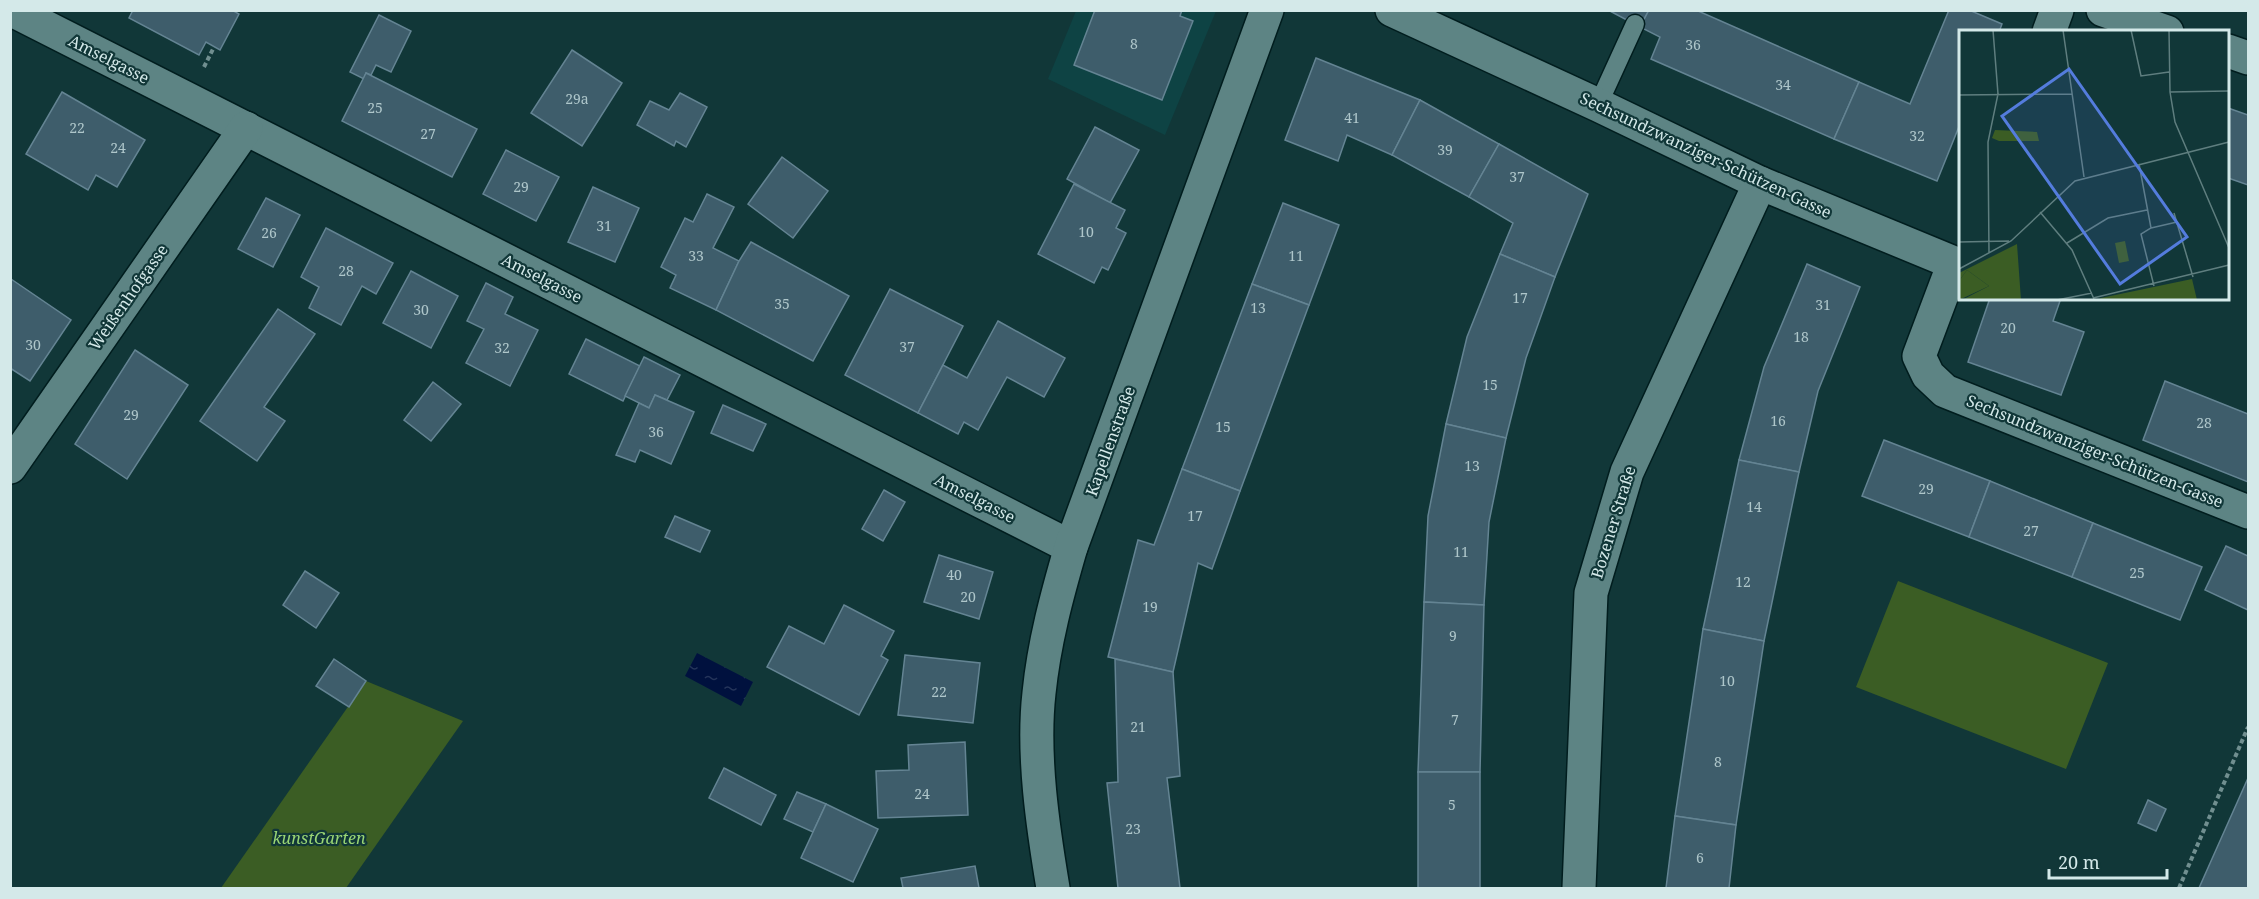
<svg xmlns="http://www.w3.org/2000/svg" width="2259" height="899" viewBox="0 0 2259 899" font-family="'Noto Serif',serif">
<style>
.built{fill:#0e4344}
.green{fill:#3b5d24}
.water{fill:url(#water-ripples)}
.building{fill:#3e5d6b;stroke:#648493;stroke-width:1.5}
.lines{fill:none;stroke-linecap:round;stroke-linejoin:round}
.service-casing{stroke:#011d1e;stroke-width:21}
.minor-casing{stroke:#011d1e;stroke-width:36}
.secondary-casing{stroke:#011d1e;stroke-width:36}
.path{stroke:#718f90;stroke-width:4;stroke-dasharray:4.5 3;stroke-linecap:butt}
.service{stroke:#5d8484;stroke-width:18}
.minor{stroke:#5d8484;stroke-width:33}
.secondary{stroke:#5d8484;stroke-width:33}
.labels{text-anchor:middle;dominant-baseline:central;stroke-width:4.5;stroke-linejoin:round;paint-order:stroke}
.number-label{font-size:14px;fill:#aec6ca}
.street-label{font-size:16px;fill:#d4e9e9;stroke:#113738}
.park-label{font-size:16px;font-style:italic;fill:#9ad675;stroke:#113738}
.inset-road{fill:none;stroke:#5f7e7f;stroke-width:1.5}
.view{fill:#547cdd;fill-opacity:0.15;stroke:#547cdd;stroke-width:3}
.inset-edge{fill:none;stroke:#d4e9e9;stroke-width:3}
</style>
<defs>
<pattern id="water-ripples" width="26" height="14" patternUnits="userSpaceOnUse" patternTransform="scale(1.5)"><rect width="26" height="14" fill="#00113e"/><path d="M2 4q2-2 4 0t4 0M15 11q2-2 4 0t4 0" fill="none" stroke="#24345a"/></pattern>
</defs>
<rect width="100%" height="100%" fill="#113738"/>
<!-- built -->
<path class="built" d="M1076,11h140l-51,124 -117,-56z"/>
<!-- green -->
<g class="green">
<path d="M1898,581l210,82 -42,106 -210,-82z"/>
<path d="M366,681l97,40 -117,167h-125z"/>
</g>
<!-- water -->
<path class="water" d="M697,653l56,29 -12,24 -56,-30z"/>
<!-- building -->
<g class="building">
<path d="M133,10h99l7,4 -19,36 -14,-8 -7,13 -70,-37z"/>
<path d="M1095,10h87l-2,6 13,5 -31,79 -88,-35z"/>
<path d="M1608,10h41l-9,17z"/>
<path d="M1649,10h47l163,72 -25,57 -183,-80 9,-22 -20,-10z"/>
<path d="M1949,10h20l33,14 -3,8h-39v92l-23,57 -103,-42 25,-57 51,22z"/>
<path d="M379,15l32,16 -20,41 -15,-7 -5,10 -5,-2 -2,6 -14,-7z"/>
<path d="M572,50l50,33 -40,63 -51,-33z"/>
<path d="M1316,58l104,42 -28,55 -45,-20 -9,26 -53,-21z"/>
<path d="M366,73l111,56 -25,48 -110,-56z"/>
<path d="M62,92l83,48 -28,47 -21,-12 -8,15 -62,-36z"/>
<path d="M680,93l27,14 -21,40 -10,-6 -2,5 -37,-21 13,-24 19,9z"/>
<path d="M1420,100l79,44 -30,53 -77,-42z"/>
<path d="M2228,108l20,7v70l-20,-7z"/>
<path d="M1095,127l44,23 -29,53 -43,-24z"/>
<path d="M1499,144l89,50 -33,83 -55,-23 13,-31 -44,-26z"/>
<path d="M506,150l53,27 -23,44 -53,-27z"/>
<path d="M782,157l46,34 -35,47 -45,-34z"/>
<path d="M1074,184l51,26 -9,18 10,5 -18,37 -6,-3 -8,16 -56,-29z"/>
<path d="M593,187l46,21 -24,54 -47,-20z"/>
<path d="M707,194l27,13 -21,41 26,13 -23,49 -46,-22 6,-13 -15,-8 24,-49 8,4z"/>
<path d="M266,198l34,17 -27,52 -35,-18z"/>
<path d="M1283,203l56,22 -30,80 -57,-21z"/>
<path d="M326,228l67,35 -17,31 -14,-8 -21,39 -32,-17 10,-21 -18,-10z"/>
<path d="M751,242l98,54 -36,65 -97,-51 23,-49z"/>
<path d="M1500,254l55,23 -29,81 -20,80 -60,-14 21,-87z"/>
<path d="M1807,264l53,23 -42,104 -19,81 -60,-12 25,-93z"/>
<path d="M411,271l47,25 -27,52 -48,-25z"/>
<path d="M11,279l60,41 -41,61 -20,-13z"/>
<path d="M486,283l27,14 -8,17 33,16 -28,56 -44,-23 18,-34 -17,-8z"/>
<path d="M1252,284l57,21 -69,186 -58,-22z"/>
<path d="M890,289l73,37 -45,87 -73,-38z"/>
<path d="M1990,298h71l-8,23 31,11 -23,63 -93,-33z"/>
<path d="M278,309l37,25 -51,73 21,14 -28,40 -57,-40z"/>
<path d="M998,321l67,37 -21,39 -37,-20 -29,53 -14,-8 -6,12 -40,-21 25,-48 24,13z"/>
<path d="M586,339l54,27 -17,35 -54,-27z"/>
<path d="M135,350l53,35 -61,94 -52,-35z"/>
<path d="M644,357l36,18 -13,25 -12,-5 -6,13 -24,-12z"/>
<path d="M2165,381l83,33v68l-105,-42z"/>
<path d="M433,382l28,22 -30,37 -27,-21z"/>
<path d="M655,395l39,17 -23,52 -31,-14 -5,12 -19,-7 23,-52 10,5z"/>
<path d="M723,405l43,19 -13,27 -42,-18z"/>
<path d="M1446,424l60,14 -17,84 -5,83 -60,-3 4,-86z"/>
<path d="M1884,440l106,41 -21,56 -107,-41z"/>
<path d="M1739,460l60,12 -35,169 -61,-12z"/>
<path d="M1182,469l58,22 -28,78 -14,-6 -25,109 -65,-15 30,-117 16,5z"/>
<path d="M1990,481l103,42 -21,54 -103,-40z"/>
<path d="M884,490l21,12 -22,39 -21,-12z"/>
<path d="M675,516l35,15 -10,21 -35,-15z"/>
<path d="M2093,523l109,44 -22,53 -108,-43z"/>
<path d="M2226,546l22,10v54l-43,-20z"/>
<path d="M939,555l54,17 -14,47 -55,-17z"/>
<path d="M305,571l34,22 -23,35 -33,-23z"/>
<path d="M1424,602l60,3 -4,167h-62z"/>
<path d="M844,605l50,26 -13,25 7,4 -29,55 -92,-48 22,-41 35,18z"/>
<path d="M1703,629l61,12 -28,184 -61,-9z"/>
<path d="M905,655l75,8 -7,60 -75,-8z"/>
<path d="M334,659l32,22 -17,26 -33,-21z"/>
<path d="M1115,659l58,13 7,104 -13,2 13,110h-62l-11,-105 11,-1z"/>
<path d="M965,742l3,73 -90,3 -2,-47 33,-1 -1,-25z"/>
<path d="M724,768l52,27 -15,30 -52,-27z"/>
<rect x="1418" y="772" width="62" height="116"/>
<path d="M2248,778v110h-49z"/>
<path d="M797,792l29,12 -13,28 -29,-13z"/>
<path d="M2148,800l18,9 -10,22 -18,-8z"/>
<path d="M826,804l52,25 -25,53 -52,-24z"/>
<path d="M1675,816l61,9 -7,63h-63z"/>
<path d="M975,866l4,22h-76l-2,-10z"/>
</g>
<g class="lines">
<!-- service casing -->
<g class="service-casing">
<path id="service" d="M1598,105l37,-81"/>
</g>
<!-- minor casing -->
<g class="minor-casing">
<g id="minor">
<path d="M12,10l1059,537"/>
<path d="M1392,10l206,95 162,78 194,80 -35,93 9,19 17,16 303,121"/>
<path d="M2103,10l64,22"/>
<path d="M2049,32l8,-22"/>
<path d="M2228,51l20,7"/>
<path d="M10,467l236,-339"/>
<path d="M1579,888l12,-295 36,-121 133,-289"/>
</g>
</g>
<!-- secondary casing -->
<g class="secondary-casing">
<path id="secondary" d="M1053,888c-10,-60 -21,-133 -14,-195 5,-50 18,-98 32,-146l196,-537"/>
</g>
<!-- path -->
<g class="path">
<path d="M204,67l10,-20"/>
<path d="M2179,888l69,-161"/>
</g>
<!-- service -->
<use href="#service" class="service"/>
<!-- minor -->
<use href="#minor" class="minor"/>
<!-- secondary -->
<use href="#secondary" class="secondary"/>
</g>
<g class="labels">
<!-- number labels -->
<g class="number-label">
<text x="1134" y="43">8</text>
<text x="1693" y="44">36</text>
<text x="1783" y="84">34</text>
<text x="577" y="98">29a</text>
<text x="375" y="107">25</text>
<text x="1352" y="117">41</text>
<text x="77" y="127">22</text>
<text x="428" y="133">27</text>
<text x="1917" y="135">32</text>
<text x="118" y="147">24</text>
<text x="1445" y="149">39</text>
<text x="1517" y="176">37</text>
<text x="521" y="186">29</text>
<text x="604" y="225">31</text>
<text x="1086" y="231">10</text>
<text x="269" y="232">26</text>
<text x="696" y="255">33</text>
<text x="1296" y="255">11</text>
<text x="346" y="270">28</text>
<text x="1520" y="297">17</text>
<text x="782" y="303">35</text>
<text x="1823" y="304">31</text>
<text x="1258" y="307">13</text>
<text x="421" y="309">30</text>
<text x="2008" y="327">20</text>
<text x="1801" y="336">18</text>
<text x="33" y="344">30</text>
<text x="907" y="346">37</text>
<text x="502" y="347">32</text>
<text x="1490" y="384">15</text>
<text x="131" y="414">29</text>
<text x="1778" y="420">16</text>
<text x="2204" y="422">28</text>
<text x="1223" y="426">15</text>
<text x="656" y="431">36</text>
<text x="1472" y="465">13</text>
<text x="1926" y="488">29</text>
<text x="1754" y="506">14</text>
<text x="1195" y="515">17</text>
<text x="2031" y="530">27</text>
<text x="1461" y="551">11</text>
<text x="2137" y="572">25</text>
<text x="954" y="574">40</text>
<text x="1743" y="581">12</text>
<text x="968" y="596">20</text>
<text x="1150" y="606">19</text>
<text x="1453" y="635">9</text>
<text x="1727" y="680">10</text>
<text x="939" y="691">22</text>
<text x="1455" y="719">7</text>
<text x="1138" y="726">21</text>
<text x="1718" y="761">8</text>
<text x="922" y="793">24</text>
<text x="1452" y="804">5</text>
<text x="1133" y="828">23</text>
<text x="1700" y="857">6</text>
</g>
<!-- street labels -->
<g class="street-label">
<text transform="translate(109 59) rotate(27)">Amselgasse</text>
<text transform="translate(1706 155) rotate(25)">Sechsundzwanziger-Schützen-Gasse</text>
<text transform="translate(542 278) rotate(27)">Amselgasse</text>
<text transform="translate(128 297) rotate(-55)">Weißenhofgasse</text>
<text transform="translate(1110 441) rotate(-70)">Kapellenstraße</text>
<text transform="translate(2095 451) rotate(22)">Sechsundzwanziger-Schützen-Gasse</text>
<text transform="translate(975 498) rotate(27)">Amselgasse</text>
<text transform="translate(1613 522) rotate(-73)">Bozener Straße</text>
</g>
<!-- park labels -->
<g class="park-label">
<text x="319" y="838">kunstGarten</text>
</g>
</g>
<!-- overview -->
<g transform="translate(1959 30)">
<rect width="270" height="270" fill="#113738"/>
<path d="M36,100l42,2 2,9h-40l-7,-3zM166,211l4,20 -10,2 -4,-20zM58,214l4,56h-59l27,-14 -22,-16 -8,11v-8z" fill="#3b5d24"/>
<path d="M8,240l22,16 -30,14v-19z" fill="#3b5d24"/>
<path d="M233,249l5,21h-99l3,-2z" fill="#3b5d24"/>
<path class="inset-road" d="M104,0l21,147M172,0l10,46 28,-4M210,0l1,62 5,30 54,126M211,62l58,-1M0,65l113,-1M180,134l12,64 -10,6 13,52M81,182l32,38 22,49M215,183l19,64M192,198l26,-6M0,212l50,-1M108,213l41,-25 39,-8M30,223l-1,-111 10,-48 -5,-64M0,239l52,-28 64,-60 154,-39M134,268l136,-33M98,270l35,-7"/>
<path class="view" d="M110,39l118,168 -67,47 -118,-168z"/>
<rect width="270" height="270" class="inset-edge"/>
</g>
<!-- border -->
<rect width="2259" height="899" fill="none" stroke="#d4e9e9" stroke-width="24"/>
<!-- scale -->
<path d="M2049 869v9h118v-9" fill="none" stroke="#d4e9e9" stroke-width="3"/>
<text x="2058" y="869" font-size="18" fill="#d4e9e9" stroke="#113738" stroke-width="4.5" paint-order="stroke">20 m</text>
</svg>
